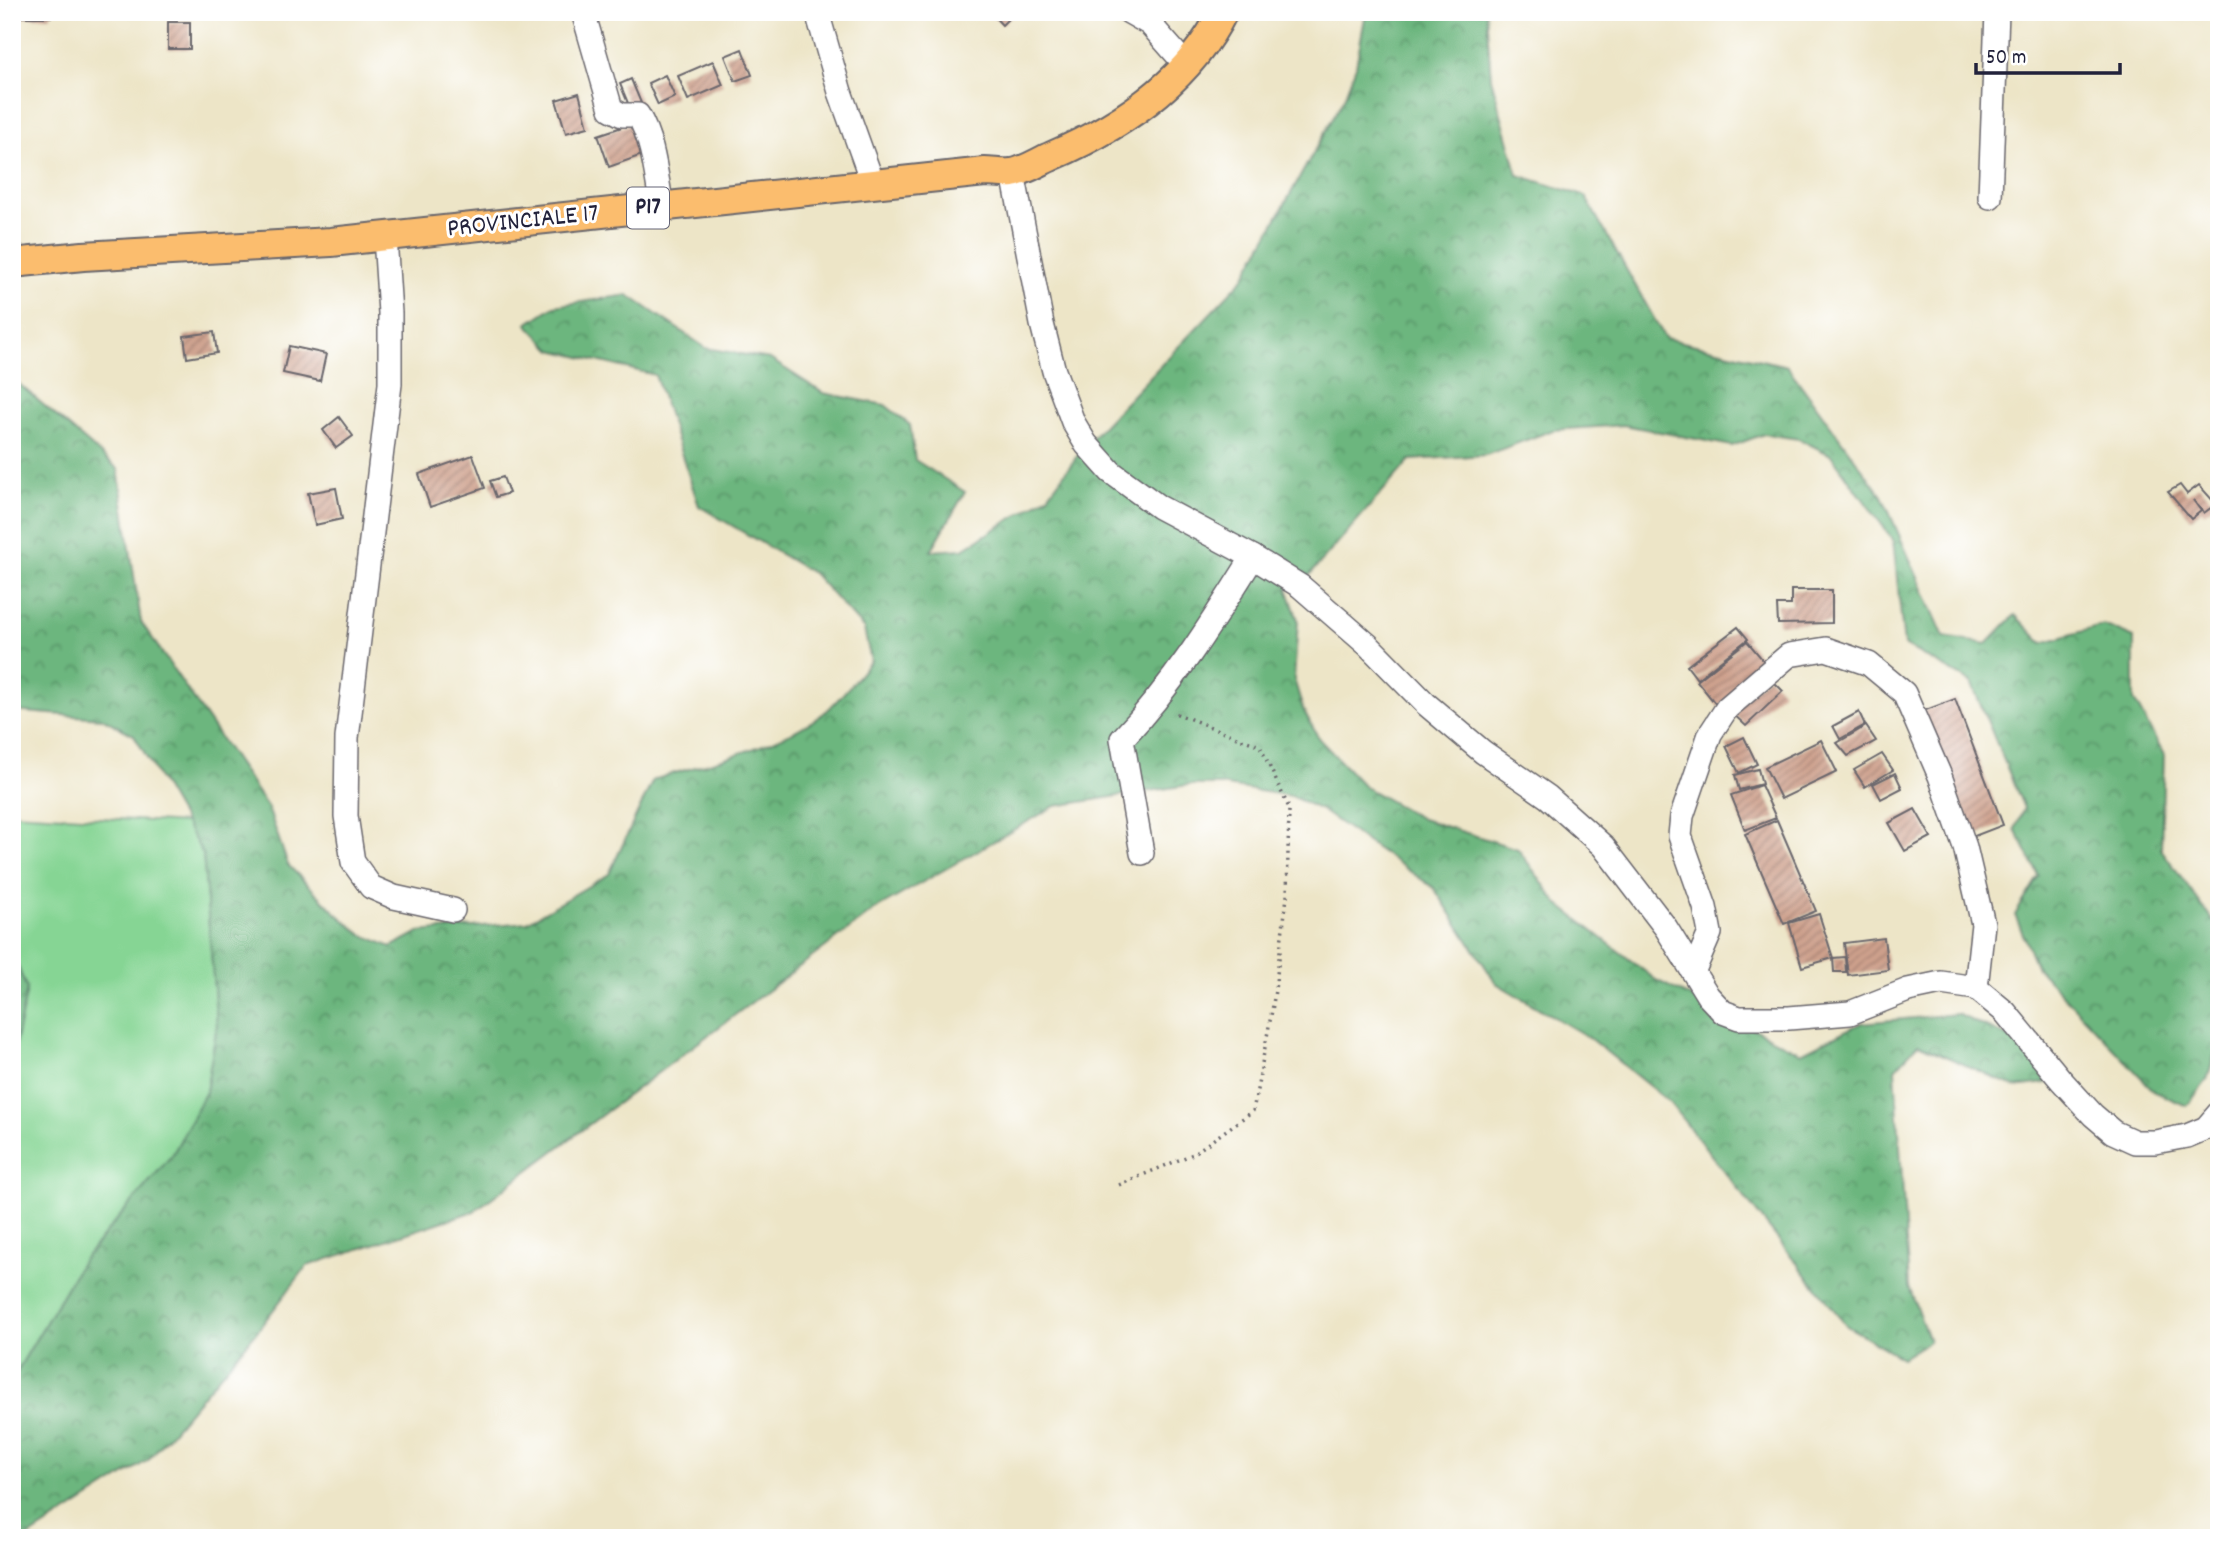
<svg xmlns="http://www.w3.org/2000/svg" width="2231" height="1550" viewBox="0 0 2231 1550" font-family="Dekko,sans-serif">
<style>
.grass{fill:#86d594;stroke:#547c68;stroke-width:2}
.forest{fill:url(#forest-crowns);stroke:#476c5c;stroke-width:2}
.building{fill:url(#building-hatch)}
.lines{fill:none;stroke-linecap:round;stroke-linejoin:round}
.minor-casing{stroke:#69666c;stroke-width:26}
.major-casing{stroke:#69666c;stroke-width:32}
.path{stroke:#69666c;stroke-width:3.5;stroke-dasharray:2 5;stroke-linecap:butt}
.minor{stroke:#fff;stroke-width:23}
.major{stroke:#fbbd6e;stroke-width:28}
.labels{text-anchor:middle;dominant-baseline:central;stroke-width:6;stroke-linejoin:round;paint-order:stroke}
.shield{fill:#fff;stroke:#646476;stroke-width:2}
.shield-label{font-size:24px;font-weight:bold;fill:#22223b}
.street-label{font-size:26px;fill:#22223b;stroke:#fff}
</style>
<defs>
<pattern id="forest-crowns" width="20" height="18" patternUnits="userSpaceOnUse" patternTransform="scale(1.75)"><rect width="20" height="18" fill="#6cb67e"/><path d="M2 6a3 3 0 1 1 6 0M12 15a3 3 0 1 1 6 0" fill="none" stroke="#589468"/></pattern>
<pattern id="building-hatch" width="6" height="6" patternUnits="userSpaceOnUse" patternTransform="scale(1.75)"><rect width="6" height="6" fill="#cea08c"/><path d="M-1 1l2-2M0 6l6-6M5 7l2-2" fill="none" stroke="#a78274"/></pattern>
</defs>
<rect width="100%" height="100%" fill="#fff"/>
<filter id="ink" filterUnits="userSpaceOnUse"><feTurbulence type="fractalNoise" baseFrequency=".0143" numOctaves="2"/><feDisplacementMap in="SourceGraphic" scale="14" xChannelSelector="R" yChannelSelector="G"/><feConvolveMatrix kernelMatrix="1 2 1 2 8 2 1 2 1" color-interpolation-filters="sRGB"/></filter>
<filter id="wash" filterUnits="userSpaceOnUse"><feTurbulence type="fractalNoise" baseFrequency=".00686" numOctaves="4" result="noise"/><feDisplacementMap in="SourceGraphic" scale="28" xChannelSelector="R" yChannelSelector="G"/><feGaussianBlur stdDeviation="1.57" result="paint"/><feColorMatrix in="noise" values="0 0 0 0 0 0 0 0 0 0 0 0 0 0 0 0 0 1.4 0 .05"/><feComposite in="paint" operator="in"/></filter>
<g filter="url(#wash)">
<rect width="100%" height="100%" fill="#ede5c7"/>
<!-- grass -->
<path class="grass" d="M12,813l174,10 17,31 14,171 -11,67 -33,62 -91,107 -70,119v-322l15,-69 -15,-36z"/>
<!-- forest -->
<g class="forest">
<path d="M1366,12h120l5,66 27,97 67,21 80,142 122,28 95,130 62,141 43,7 28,-29 27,28 62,-18 30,13v62l30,55 -3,94 55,76 3,10v105l-12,40 -20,26 -32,-14 -118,-124 -22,-53 24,-39 -24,-47 9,-21 -53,-126 -67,-37 -11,-105 -62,-85 -32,-16 -35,-5 -32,12 -108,-21 -71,5 -67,25 -76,5 -110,126 -13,2 11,32 -4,59 9,30 16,30 46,48 57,32 96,30 40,55 98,76 145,73 60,-30 96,-9 87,39 3,30 -32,4 -97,-43 -23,25 14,218 20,54 -27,17 -55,-32 -179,-225 -80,-64 -92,-54 -62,-95 -113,-78 -30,-14 -71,-11h-32l-133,21 -179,103 -402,302 -167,55 -53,69 -106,125 -121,78h-15v-158l70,-119 91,-107 33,-62 11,-67 -14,-171 -69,-119 -32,-17 -90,-7v-333l106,91 23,153 127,186 20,57 48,48 25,21 30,13 28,-15 108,-10 82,-48 44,-94c52,-17 128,-34 171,-67 17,-14 32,-35 47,-52l-7,-32 -50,-55 -115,-68 -44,-131 -103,-25 -25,-26 27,-18 74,-11 78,53 64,11 53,34 62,12 25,20 5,35 50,32 -34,59 32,-2 85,-53 38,-52 157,-165 101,-181 12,-32z"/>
<path d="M12,953l15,36 -15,69z"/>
</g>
<g id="blocks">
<!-- building -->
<g class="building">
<rect x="17" y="12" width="34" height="5"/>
<path d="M990,12h18l3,4 -9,9z"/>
<rect x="168" y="22" width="22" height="27"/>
<path d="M742,49l10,26 -17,6 -10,-25z"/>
<path d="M713,61l10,24 -35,15 -10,-24z"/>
<path d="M665,75l10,22 -17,8 -10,-22z"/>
<path d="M631,79l10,24 -11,5 -10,-24z"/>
<path d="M579,93l9,34 -22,6 -10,-33z"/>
<path d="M634,123l11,31 -36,13 -11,-32z"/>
<path d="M214,332l3,21 -30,5 -3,-22z"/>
<path d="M289,346l37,8 -6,27 -37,-8z"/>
<path d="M339,417l14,19 -17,12 -13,-18z"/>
<path d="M473,455l12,33 -55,19 -11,-33z"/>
<path d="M503,477l6,16 -13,4 -6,-16z"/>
<path d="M2180,485l7,9 12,-9 17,19 -12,9 -11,-13 8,11 -10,8 -23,-27z"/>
<path d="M336,488l6,31 -27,6 -7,-32z"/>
<path d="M1791,590h41v33l-54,1 -1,-19h14z"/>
<path d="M1738,627l10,12 -51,40 -10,-13z"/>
<path d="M1747,641l21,25 -50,41 -21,-26z"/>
<path d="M1768,676l15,15 -37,35 -15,-14z"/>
<path d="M1955,699l48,126 -31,12 -49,-126z"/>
<path d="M1859,712l6,13 -25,14 -7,-13z"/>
<path d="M1866,726l10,15 -28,15 -11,-13z"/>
<path d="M1744,737l13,27 -18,9 -13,-27z"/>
<path d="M1821,740l16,32 -56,27 -16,-32z"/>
<path d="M1882,754l11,16 -28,17 -11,-17z"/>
<path d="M1758,769l4,15 -23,6 -4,-15z"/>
<path d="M1895,773l7,15 -21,11 -8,-15z"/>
<path d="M1761,785l15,33 -31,12 -14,-35z"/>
<path d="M1915,809l16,28 -26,14 -16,-28z"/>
<path d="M1777,820l39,91 -32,13 -39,-90z"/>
<path d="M1819,914l14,44 -31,9 -13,-44z"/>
<path d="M1884,938l4,32 -40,5 -4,-32z"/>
<path d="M1845,957l1,15h-12l-1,-14z"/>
</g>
</g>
</g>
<g filter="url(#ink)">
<use href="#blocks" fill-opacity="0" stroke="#69666c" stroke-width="2"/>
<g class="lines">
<!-- minor casing -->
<g class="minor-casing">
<g id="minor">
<path d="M583,12l28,97 11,6h16c16,27 18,61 24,92"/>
<path d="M817,12l23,80 33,92"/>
<path d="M1129,12l21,12 36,41"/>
<path d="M1013,173l29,151 12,47 19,51 13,22 25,28 48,35 94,50 47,29 68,59 58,59 57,48 65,45 55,49 63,82 42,68 15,16 16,6h50l61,-5 58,-23 33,-7 35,5 29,24 56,68 32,35 20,17 22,10h20l32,-6 19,-8 13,-15"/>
<path d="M1990,197l7,-185"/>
<path d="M385,237l5,76v71l-43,354 -1,78 7,46 18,25 23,10 59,13"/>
<path d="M1142,853l-20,-114c52,-55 91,-118 131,-182"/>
<path d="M1694,970l16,-37 -5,-26 -25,-71 2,-20 28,-82 17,-26 62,-53 37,-6 43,15 35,29 36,83 25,71 18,77 -7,64"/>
</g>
</g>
<!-- major casing -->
<g class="major-casing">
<path id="major" d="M12,263l71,-7 248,-14 654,-70c8,0 19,2 27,1 13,-2 28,-12 40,-17 70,-30 136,-74 171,-144"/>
</g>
<!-- path -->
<path class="path" d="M1119,1185l74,-31 60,-43 20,-106 14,-108 2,-89 -29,-62 -88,-34"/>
<!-- minor -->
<use href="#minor" class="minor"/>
<!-- major -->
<use href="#major" class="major"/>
</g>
</g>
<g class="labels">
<!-- shield labels -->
<rect class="shield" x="627" y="187.5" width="42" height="41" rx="5"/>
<g class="shield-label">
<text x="648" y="208">P17</text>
</g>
<!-- street labels -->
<g class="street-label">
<text transform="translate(523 222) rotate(-6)">PROVINCIALE 17</text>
</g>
</g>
<!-- margin -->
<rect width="2231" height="1550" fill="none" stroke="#fff" stroke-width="42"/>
<!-- scale -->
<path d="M1976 63v10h144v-10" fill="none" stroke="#22223b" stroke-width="3.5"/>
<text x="1986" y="63" font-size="21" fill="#22223b" stroke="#ffffff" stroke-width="5" paint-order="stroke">50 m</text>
</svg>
